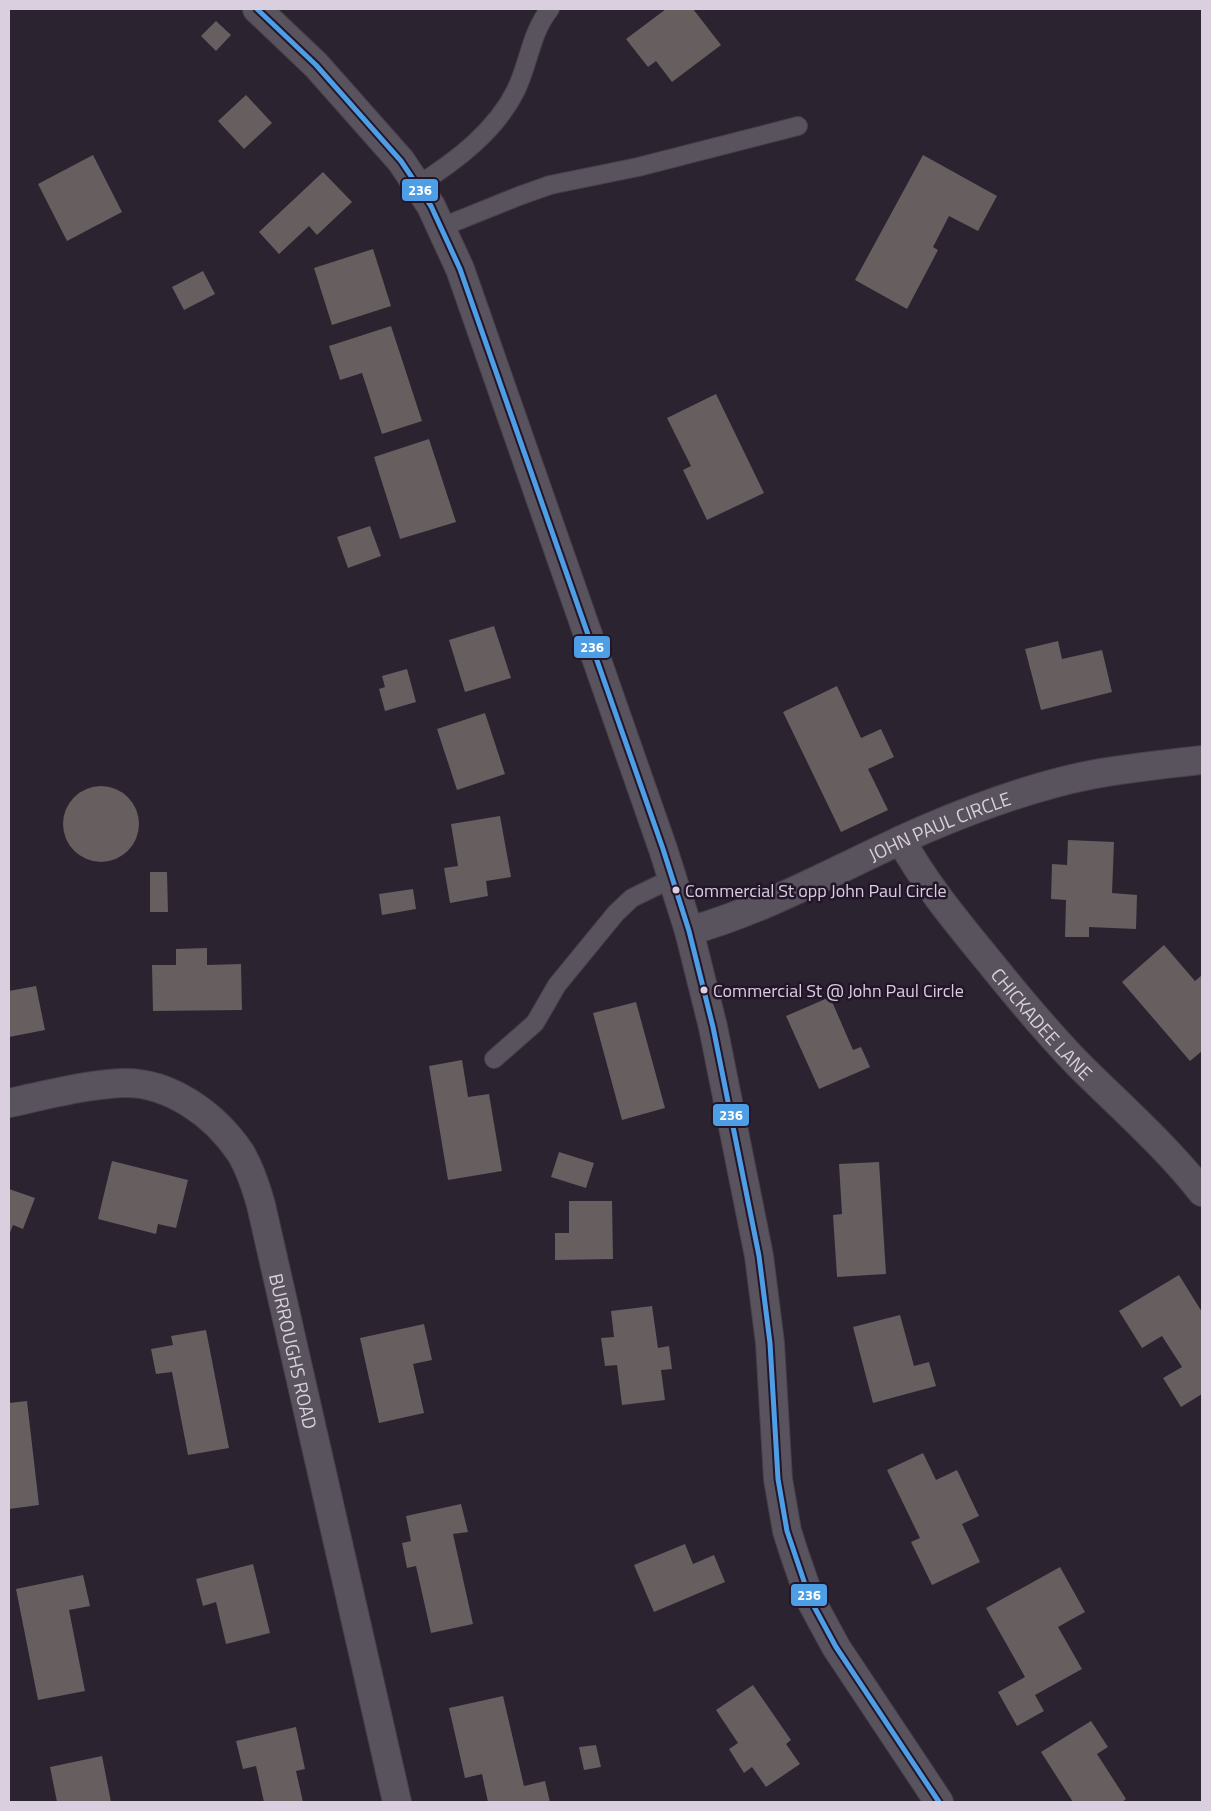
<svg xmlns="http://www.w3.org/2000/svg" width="1211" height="1811" viewBox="0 0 1211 1811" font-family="'Titillium Web',sans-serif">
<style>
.building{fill:#665e5f}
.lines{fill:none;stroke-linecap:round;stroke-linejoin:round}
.service-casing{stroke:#473f4b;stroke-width:20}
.minor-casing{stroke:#473f4b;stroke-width:30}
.secondary-casing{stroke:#473f4b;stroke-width:30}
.service{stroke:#59535d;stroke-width:18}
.minor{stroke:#59535d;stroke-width:28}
.secondary{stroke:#59535d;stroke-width:28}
.bus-1-casing{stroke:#23152a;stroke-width:9}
.bus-1{stroke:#4d9ee5;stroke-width:5}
.bus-dot{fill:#d9cfde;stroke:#23152a;stroke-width:2}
.labels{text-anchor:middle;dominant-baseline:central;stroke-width:5;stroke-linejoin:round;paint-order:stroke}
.bus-label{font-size:18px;fill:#d9cfde;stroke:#23152a;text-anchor:start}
.street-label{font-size:19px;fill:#d9cfde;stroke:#23152a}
.line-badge{stroke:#23152a;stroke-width:2}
.badge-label{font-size:14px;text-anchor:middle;font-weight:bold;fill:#fff}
</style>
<rect width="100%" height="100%" fill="#2c2330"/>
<!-- building -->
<g class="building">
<path d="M666,9h27l28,36 -49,37 -16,-21 -8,6 -22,-28z"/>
<path d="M216,21l15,14 -15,16 -15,-15z"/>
<path d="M246,95l26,28 -28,26 -26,-28z"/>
<path d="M93,155l29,57 -55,29 -29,-57z"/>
<path d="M923,155l74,41 -19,35 -29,-15 -16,31 5,3 -31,59 -52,-29z"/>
<path d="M323,172l29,30 -35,33 -8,-9 -30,28 -20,-22z"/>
<path d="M373,249l18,57 -59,19 -18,-57z"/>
<path d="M203,271l12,23 -31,16 -12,-23z"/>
<path d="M391,326l31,95 -40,13 -20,-61 -22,7 -11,-34z"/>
<path d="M716,394l48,99 -57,27 -24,-50 8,-4 -24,-48z"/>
<path d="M429,439l27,83 -56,17 -26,-82z"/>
<path d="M370,526l11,30 -33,12 -11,-31z"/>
<path d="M494,626l17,52 -46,14 -16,-52z"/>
<path d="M1058,641l4,18 40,-9 10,42 -71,18 -16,-61z"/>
<path d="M407,669l9,33 -31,9 -6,-22 6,-2 -3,-11z"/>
<path d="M837,686l24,52 20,-9 13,28 -26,12 20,41 -47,22 -58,-120z"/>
<path d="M485,713l20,61 -48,16 -20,-61z"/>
<circle cx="101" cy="824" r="38"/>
<path d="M500,816l11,61 -25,4 2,15 -38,7 -6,-35 14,-2 -7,-42z"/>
<path d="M1068,840l46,2 -2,51 25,2 -1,34 -47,-2v10h-24l1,-37 -15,-1 1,-35 15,1z"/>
<path d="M150,872h17l1,40h-18z"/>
<path d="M413,889l3,20 -34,6 -3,-21z"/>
<path d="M1164,945l31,36 7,-6v76l-12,10 -68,-79z"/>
<path d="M207,948v17l34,-1 1,46 -89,1 -1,-46h24v-16z"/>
<path d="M36,986l9,44 -36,7v-46z"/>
<path d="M830,997l23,53 8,-3 9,20 -51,22 -33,-73z"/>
<path d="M636,1002l29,106 -43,12 -29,-107z"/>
<path d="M462,1060l6,37 21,-3 13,77 -54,9 -19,-114z"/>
<path d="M559,1152l35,11 -8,25 -35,-11z"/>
<path d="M112,1161l76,19 -12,48 -18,-4 -2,10 -58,-15z"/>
<path d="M879,1162l7,112 -49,3 -4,-62 9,-1 -3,-50z"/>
<path d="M9,1189l26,9 -12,31 -10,-4 -4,10z"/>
<path d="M569,1201h43l1,58 -58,1v-27h14z"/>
<path d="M1179,1275l23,37v82l-21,13 -18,-29 19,-11 -20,-31 -20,12 -23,-37z"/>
<path d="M652,1306l6,42 11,-2 3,23 -11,1 4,30 -43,5 -5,-40 -12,1 -4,-28 13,-1 -3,-26z"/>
<path d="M900,1315l14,51 15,-4 7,24 -63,17 -20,-76z"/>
<path d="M424,1324l8,36 -19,4 11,49 -45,10 -19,-85z"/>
<path d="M206,1330l23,118 -41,7 -16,-83 -16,2 -5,-25 22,-4 -2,-9z"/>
<path d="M27,1401l12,104 -30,4v-106z"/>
<path d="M923,1453l13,27 21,-10 22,46 -17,8 18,38 -48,23 -21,-43 9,-4 -33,-68z"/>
<path d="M461,1504l7,28 -15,2 20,90 -42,9 -15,-67 -9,2 -5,-25 9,-2 -5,-25z"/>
<path d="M685,1544l8,20 21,-9 11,27 -71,30 -20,-47z"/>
<path d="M253,1564l17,69 -44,11 -10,-42 -13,4 -7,-27z"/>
<path d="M1060,1567l25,45 -27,15 24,42 -47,26 9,16 -27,15 -19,-34 27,-15 -39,-69z"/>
<path d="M83,1575l7,31 -21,4 16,81 -47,9 -22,-111z"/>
<path d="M753,1685l38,55 -5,4 14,20 -34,23 -14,-20 -8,6 -15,-24 9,-6 -22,-33z"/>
<path d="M503,1696l21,90 21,-5 5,21h-62l-6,-28 -17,4 -16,-70z"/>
<path d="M1091,1721l17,26 -11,7 29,45 -4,3h-49l-32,-50z"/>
<path d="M296,1727l9,42 -9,2 7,31h-39l-8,-36 -13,3 -7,-28z"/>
<path d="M596,1745l5,22 -17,3 -5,-23z"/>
<path d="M102,1756l9,46h-54l-7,-35z"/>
</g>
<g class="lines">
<!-- service casing -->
<g class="service-casing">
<g id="service">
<path d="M418,185c38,-24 78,-54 98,-95 13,-27 15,-58 34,-81"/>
<path d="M442,227l77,-31 31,-11 88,-18 160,-41"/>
<path d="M494,1059l41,-36 22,-38 59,-72 16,-15 41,-20"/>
</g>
</g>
<!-- minor casing -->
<g class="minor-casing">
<g id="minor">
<path id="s1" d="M901,840c24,44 56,82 87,120 29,36 58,71 90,104 42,42 87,81 124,128"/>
<path id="s2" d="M689,931c83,-23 160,-69 239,-103 52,-22 106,-42 162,-53 37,-7 75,-11 112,-15"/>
<path id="s3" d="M9,1103c37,-8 75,-18 113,-20 47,-2 93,32 118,69 10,16 16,35 21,53l136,597"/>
</g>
</g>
<!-- secondary casing -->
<g class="secondary-casing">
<path id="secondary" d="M257,9l59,56 85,96 30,45 29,63 203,580 26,82 24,96 46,229 11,87 8,136 9,52 7,22 16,46 26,48 103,155"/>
</g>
<!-- service -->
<use href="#service" class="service"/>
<!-- minor -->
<use href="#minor" class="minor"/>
<!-- secondary -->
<use href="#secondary" class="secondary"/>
<!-- bus-1 casing -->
<g class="bus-1-casing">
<path id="bus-1" d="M257,9l59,56 85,96 30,45 29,63 203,580 26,82 24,96 46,229 11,87 8,136 9,52 23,68 26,48 103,155"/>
</g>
<!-- bus-1 -->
<use href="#bus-1" class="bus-1"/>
</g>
<!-- markers -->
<g class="bus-dot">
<circle cx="676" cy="890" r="4.5"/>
<circle cx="704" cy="990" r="4.5"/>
</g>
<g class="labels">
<!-- bus labels -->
<g class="bus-label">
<text x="685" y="890">Commercial St opp John Paul Circle</text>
<text x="713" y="990">Commercial St @ John Paul Circle</text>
</g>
<!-- street labels -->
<g class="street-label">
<text stroke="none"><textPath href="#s2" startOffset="272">JOHN PAUL CIRCLE</textPath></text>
<text stroke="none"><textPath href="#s1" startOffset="232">CHICKADEE LANE</textPath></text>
<text stroke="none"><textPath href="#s3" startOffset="464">BURROUGHS ROAD</textPath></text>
</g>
</g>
<g class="line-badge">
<rect x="401" y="178" width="38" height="24" rx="5" fill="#4d9ee5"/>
<rect x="573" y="635" width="38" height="24" rx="5" fill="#4d9ee5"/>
<rect x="712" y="1103" width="38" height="24" rx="5" fill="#4d9ee5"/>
<rect x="790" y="1583" width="38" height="24" rx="5" fill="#4d9ee5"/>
</g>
<g class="badge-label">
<text x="420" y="195">236</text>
<text x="592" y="652">236</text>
<text x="731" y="1120">236</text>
<text x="809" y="1600">236</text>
</g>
<!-- border -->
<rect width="1211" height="1811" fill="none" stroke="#d9cfde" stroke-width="20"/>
</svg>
